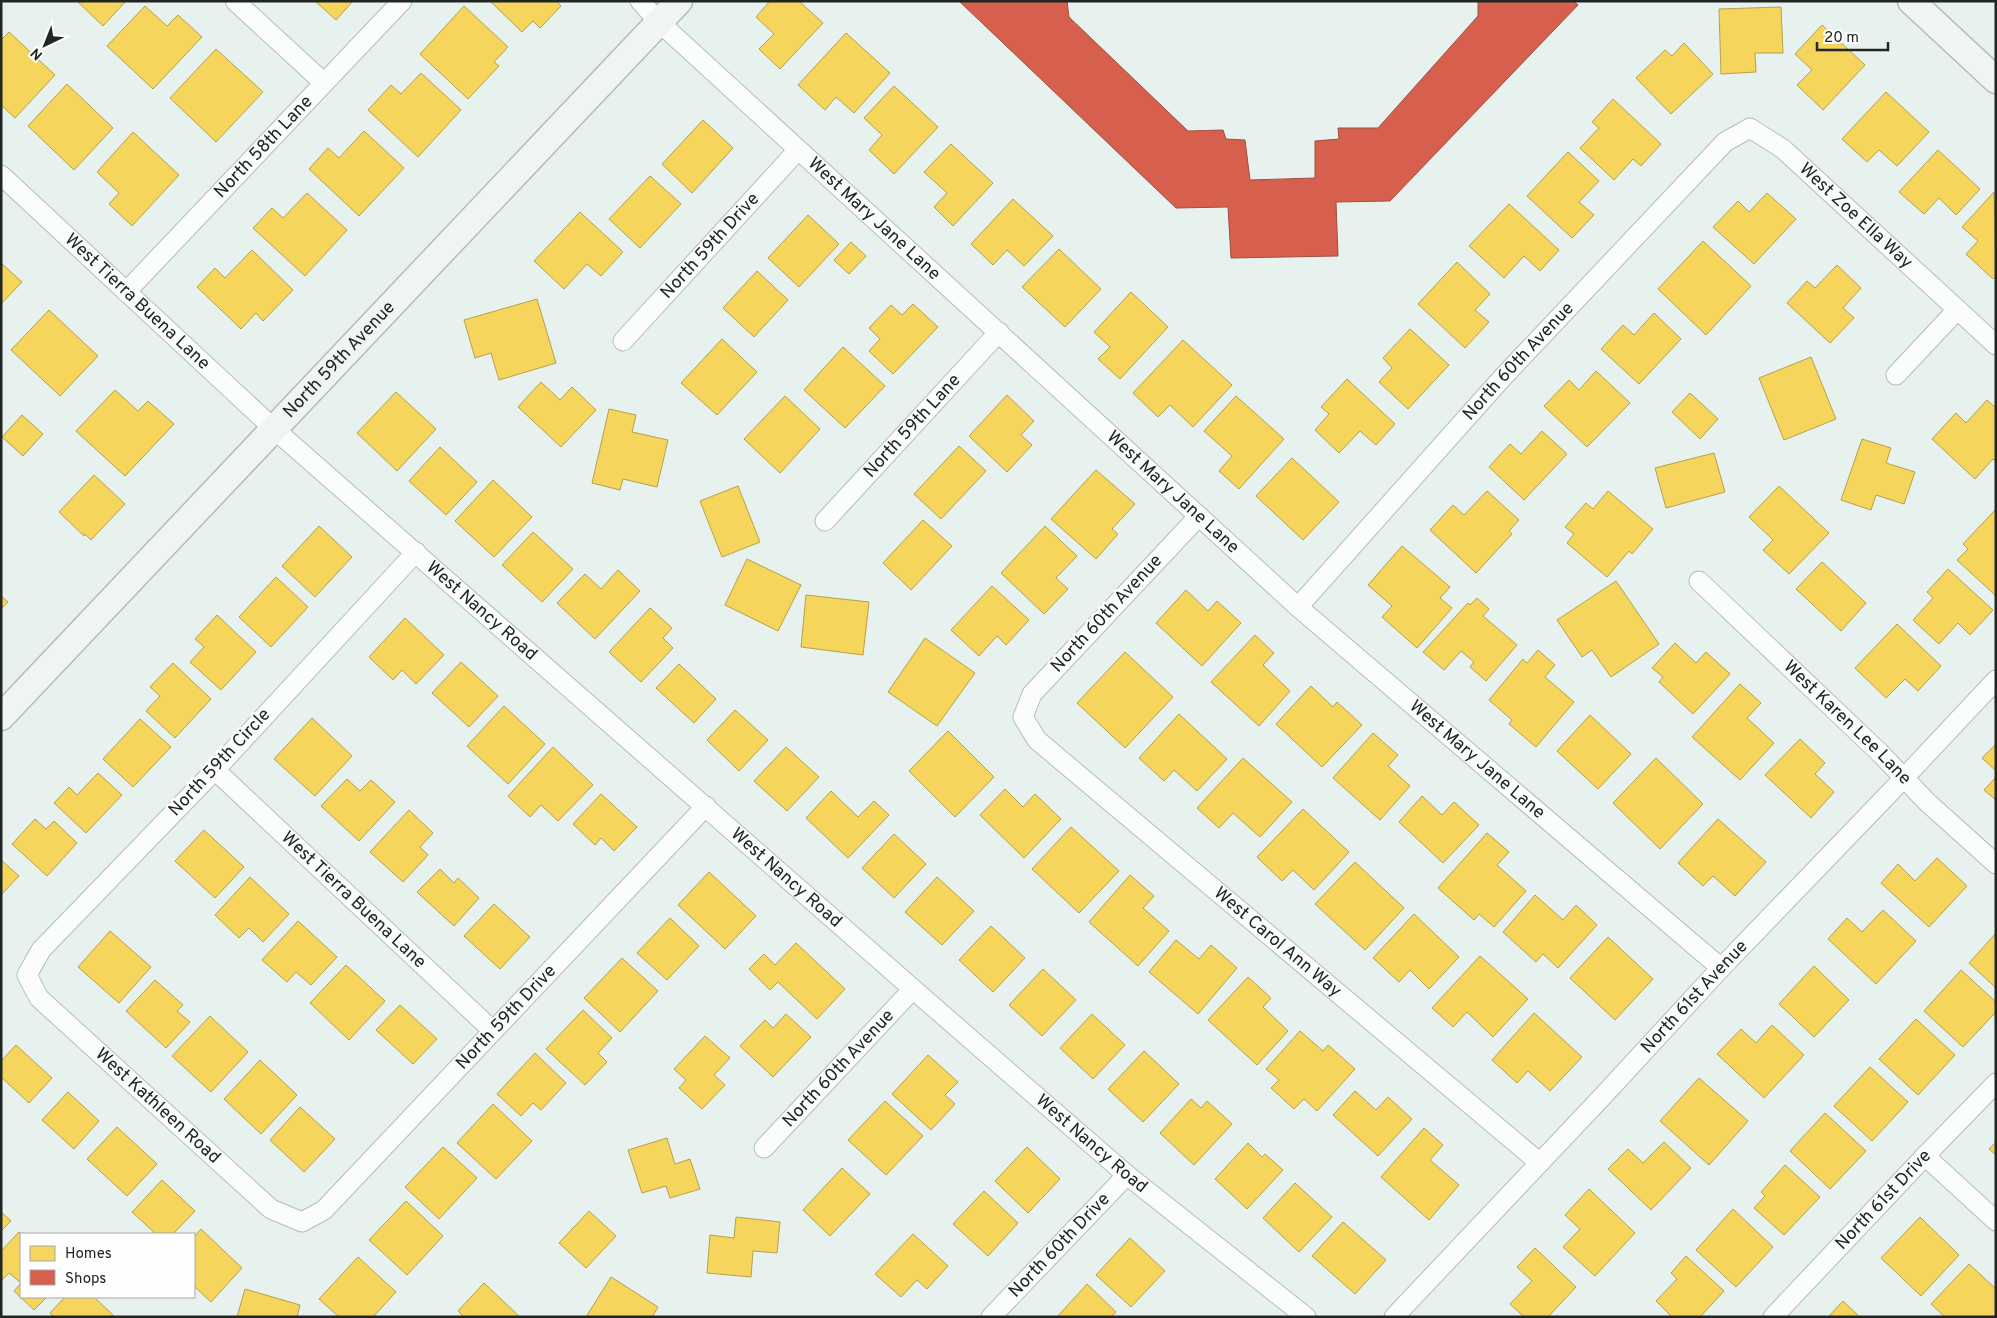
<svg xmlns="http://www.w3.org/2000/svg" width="1997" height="1318" viewBox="0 0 1997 1318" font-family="Overpass,sans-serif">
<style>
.homes{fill:#f6d55c;stroke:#b6a04b}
.shops{fill:#d6604d;stroke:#9f4f41}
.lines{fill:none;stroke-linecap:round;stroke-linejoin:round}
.street-casing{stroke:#b4bcb9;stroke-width:21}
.secondary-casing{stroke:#b4bcb9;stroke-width:29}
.street{stroke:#fbfdfc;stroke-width:19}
.secondary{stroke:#f0f5f4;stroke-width:26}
.labels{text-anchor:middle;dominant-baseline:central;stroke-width:5;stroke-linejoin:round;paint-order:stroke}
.street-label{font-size:18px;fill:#202624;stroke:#fefefe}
</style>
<rect width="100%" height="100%" fill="#e7f2ee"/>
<!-- homes -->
<g class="homes">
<path d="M77,1h49l-23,25z"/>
<path d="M315,1h38l-17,19z"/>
<path d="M490,1h66l5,5 -21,22 -7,-7 -11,11z"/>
<path d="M770,1h29l24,22 -43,46 -21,-20 15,-15 -18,-17z"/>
<path d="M145,6l22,20 11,-11 24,22 -49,52 -46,-43z"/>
<path d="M464,6l44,41 -14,15 5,4 -31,33 -48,-45z"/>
<path d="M1781,7l2,46h-28l1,19 -35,2 -2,-65z"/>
<path d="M1822,25l43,40 -42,45 -26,-25 15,-15 -17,-16z"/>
<path d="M9,32l46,43 -40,43 -14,-13v-65z"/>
<path d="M846,33l44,40 -36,40 -18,-16 -11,13 -27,-25z"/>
<path d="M1684,43l29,31 -42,40 -35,-36 29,-28 7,6z"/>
<path d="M216,49l47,43 -47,50 -46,-44z"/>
<path d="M421,73l40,37 -43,47 -50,-47 23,-25 10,9z"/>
<path d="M67,84l46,44 -39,42 -46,-44z"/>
<path d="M894,86l44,41 -44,47 -25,-24 13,-15 -18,-17z"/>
<path d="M1886,92l43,40 -32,34 -18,-16 -12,12 -25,-23z"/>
<path d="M1613,99l48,45 -20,22 -8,-7 -19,21 -34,-32 19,-20 -7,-6z"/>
<path d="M703,120l30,28 -41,45 -30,-29z"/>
<path d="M364,131l40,37 -45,48 -50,-47 19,-21 11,10z"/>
<path d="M133,132l46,43 -47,51 -23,-22 10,-11 -22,-21z"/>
<path d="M951,144l42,39 -40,43 -19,-19 13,-14 -23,-21z"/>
<path d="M1938,150l42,39 -24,26 -17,-17 -15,16 -25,-22z"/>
<path d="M1568,152l31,29 -20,21 15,13 -22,23 -45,-42z"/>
<path d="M650,176l31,28 -41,44 -31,-29z"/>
<path d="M1994,192l2,84 -3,3 -27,-25 12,-13 -16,-14z"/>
<path d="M307,193l40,37 -42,46 -52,-48 19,-20 11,10z"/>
<path d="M1767,193l29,26 -42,45 -41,-37 25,-26 11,11z"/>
<path d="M1013,199l40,37 -29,30 -17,-16 -14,15 -22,-21z"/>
<path d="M1509,204l50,46 -19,21 -16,-15 -20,22 -35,-32z"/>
<path d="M580,212l43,40 -22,24 -14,-12 -23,25 -30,-28z"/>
<path d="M808,215l31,29 -40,43 -31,-29z"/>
<path d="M1703,241l48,45 -45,49 -48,-46z"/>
<path d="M851,242l15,14 -17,18 -15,-14z"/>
<path d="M1059,249l42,40 -36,38 -43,-40z"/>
<path d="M252,250l41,40 -30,31 -7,-8 -15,16 -44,-42 18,-19 10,10z"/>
<path d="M1457,262l33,32 -15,16 14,12 -24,26 -47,-44z"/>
<path d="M1,263l21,19 -21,22z"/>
<path d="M1837,265l24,23 -18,20 11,10 -24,25 -43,-40 20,-22 8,7z"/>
<path d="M757,271l31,29 -34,37 -31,-29z"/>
<path d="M1131,292l37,35 -48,52 -22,-20 12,-12 -16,-15z"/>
<path d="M537,299l19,64 -57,17 -8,-27 -16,5 -11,-38z"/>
<path d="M913,304l25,23 -45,47 -24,-23 11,-12 -11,-11 22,-23 11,10z"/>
<path d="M49,310l49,46 -38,40 -49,-46z"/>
<path d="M1654,313l27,26 -42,45 -38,-35 22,-24 11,10z"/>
<path d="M1410,329l39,36 -41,44 -29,-27 13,-14 -9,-10z"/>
<path d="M722,339l35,33 -40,43 -36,-32z"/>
<path d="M1183,340l49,45 -39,42 -23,-22 -12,12 -25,-24z"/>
<path d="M843,347l42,39 -40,42 -41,-38z"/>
<path d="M1811,357l25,62 -52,21 -25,-62z"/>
<path d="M1596,371l34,32 -43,44 -43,-41 25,-26 10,10z"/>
<path d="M1347,379l48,45 -19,21 -16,-14 -21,22 -24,-23 14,-16 -8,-7z"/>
<path d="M541,382l19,18 12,-13 24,23 -35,37 -43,-40z"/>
<path d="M115,390l23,21 10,-10 26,23 -49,52 -49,-45z"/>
<path d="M396,392l40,37 -39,42 -40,-38z"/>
<path d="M1690,393l28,26 -18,20 -28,-27z"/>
<path d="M1007,395l27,26 -13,14 11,10 -25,27 -38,-36z"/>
<path d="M785,396l35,33 -40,44 -36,-34z"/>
<path d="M1236,396l48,43 -45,50 -20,-18 13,-15 -28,-25z"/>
<path d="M1987,400l9,8v54l-3,-3 -18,20 -43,-40 24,-26 10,10z"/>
<path d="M609,409l27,6 -4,17 36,8 -11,47 -34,-8 -3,11 -28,-7z"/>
<path d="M22,415l21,19 -20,22 -21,-19z"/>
<path d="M1542,431l25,23 -43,46 -35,-33 21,-23 11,10z"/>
<path d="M1862,439l29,9 -5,15 29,9 -11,32 -28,-9 -5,15 -30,-10z"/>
<path d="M959,446l27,25 -45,48 -27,-25z"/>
<path d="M440,447l37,35 -31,33 -37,-34z"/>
<path d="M1714,453l11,39 -59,16 -11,-40z"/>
<path d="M1292,458l47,44 -36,38 -47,-44z"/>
<path d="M1096,470l39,34 -23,25 6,5 -22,25 -45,-40z"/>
<path d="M94,475l31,29 -34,36 -6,-6 -1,2 -25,-24z"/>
<path d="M493,480l39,37 -38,40 -39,-36z"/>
<path d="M738,486l22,56 -38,15 -22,-56z"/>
<path d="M1779,486l50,47 -40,41 -26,-24 10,-10 -24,-23z"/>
<path d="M1487,491l32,29 -10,11 3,3 -36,39 -46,-43 23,-25 11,10z"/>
<path d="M1608,491l45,38 -21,25 -3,-3 -22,26 -40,-34 7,-9 -9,-7 21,-24 7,6z"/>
<path d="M1996,509v87l-39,-36 11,-11 -5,-5z"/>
<path d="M923,520l29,26 -41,44 -28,-27z"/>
<path d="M319,526l33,31 -37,40 -33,-31z"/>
<path d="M1045,526l32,30 -21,22 12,11 -24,25 -43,-41z"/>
<path d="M533,532l40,37 -31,33 -40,-37z"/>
<path d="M1402,546l48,41 -10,11 12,10 -35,40 -35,-31 10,-11 -24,-21z"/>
<path d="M747,559l54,26 -23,46 -53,-26z"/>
<path d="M1822,562l44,41 -25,28 -45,-42z"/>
<path d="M1948,569l45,41 -23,25 -12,-12 -19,21 -26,-24 20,-22 -6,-6z"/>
<path d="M618,570l22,21 -45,48 -38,-36 28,-29 16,15z"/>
<path d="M276,577l32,30 -37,40 -32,-30z"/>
<path d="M1616,581l43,63 -48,33 -19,-27 -10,7 -25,-37z"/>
<path d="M992,586l37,34 -23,25 -9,-9 -18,20 -28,-26z"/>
<path d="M1186,590l22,21 9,-10 24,22 -39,43 -46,-43z"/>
<path d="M806,595l63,7 -6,53 -62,-8z"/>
<path d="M1,596l7,6 -7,7z"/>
<path d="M1477,598l12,11 -6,7 34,29 -31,36 -16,-14 4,-5 -13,-11 -17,19 -21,-18 45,-49 2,2z"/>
<path d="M650,608l22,20 -9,10 10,10 -32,34 -32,-30z"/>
<path d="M217,615l39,37 -35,38 -31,-28 14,-15 -9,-8z"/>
<path d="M405,618l39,37 -28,29 -14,-14 -9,10 -24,-23z"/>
<path d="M1897,624l44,42 -23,25 -13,-12 -19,19 -31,-30z"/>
<path d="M1255,635l19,18 -11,12 27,26 -31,35 -48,-44z"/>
<path d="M925,638l50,35 -38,53 -49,-34z"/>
<path d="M1675,643l21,20 10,-11 24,22 -37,40 -34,-32 4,-5 -11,-9z"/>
<path d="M1538,650l17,15 -10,12 29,25 -38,45 -27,-23 3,-4 -23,-20 34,-41 4,4z"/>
<path d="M1125,652l48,45 -48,51 -48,-45z"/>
<path d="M461,662l37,34 -29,31 -37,-34z"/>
<path d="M173,663l38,36 -36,39 -29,-27 14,-15 -10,-9z"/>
<path d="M679,664l37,35 -22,24 -38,-35z"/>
<path d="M1740,684l21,19 -14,15 27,25 -34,37 -48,-43z"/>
<path d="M1311,686l22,21 4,-5 25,23 -40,42 -46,-43z"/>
<path d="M504,706l41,38 -37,40 -41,-38z"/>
<path d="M735,710l33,30 -29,31 -32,-31z"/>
<path d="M1179,714l48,45 -30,32 -23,-21 -10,11 -25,-23z"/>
<path d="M1590,715l41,39 -33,35 -41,-38z"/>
<path d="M312,718l40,38 -37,40 -41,-37z"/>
<path d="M140,719l31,28 -38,40 -30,-28z"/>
<path d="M948,731l46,46 -39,40 -46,-46z"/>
<path d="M1373,733l25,22 -10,11 22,20 -30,34 -47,-42z"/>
<path d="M1800,739l25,24 -10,11 19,18 -23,26 -46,-43z"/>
<path d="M1996,744v27l-14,-13z"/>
<path d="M553,747l40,38 -35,36 -17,-16 -11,12 -22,-21z"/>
<path d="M786,747l33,30 -32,34 -33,-30z"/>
<path d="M1243,758l49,44 -32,35 -27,-24 -14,15 -22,-20z"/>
<path d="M1656,758l47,46 -43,45 -47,-46z"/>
<path d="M98,773l24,22 -36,38 -32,-30 15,-16 8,8z"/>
<path d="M1996,777v23l-12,-10z"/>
<path d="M347,779l13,12 11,-11 24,22 -36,39 -38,-35z"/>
<path d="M1005,789l18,18 12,-13 26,25 -37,39 -44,-43z"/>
<path d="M831,791l27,26 16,-16 15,14 -41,43 -42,-40z"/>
<path d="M601,794l36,33 -23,24 -13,-13 -6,7 -22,-21z"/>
<path d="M1422,796l20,19 12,-13 25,23 -36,38 -44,-41z"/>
<path d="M1303,809l46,43 -35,38 -21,-20 -11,11 -25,-24z"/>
<path d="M409,810l24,23 -13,14 8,8 -25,27 -33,-30z"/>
<path d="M35,819l11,10 8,-8 23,22 -30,33 -35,-32z"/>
<path d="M1718,819l48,43 -31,34 -22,-20 -10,10 -25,-23z"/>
<path d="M1071,827l48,44 -40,42 -47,-44z"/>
<path d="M204,830l40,37 -29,31 -40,-37z"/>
<path d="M1487,833l22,19 -12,13 29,26 -32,36 -15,-13 -5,6 -36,-32z"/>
<path d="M894,834l32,30 -32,34 -32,-30z"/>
<path d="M1937,858l30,28 -38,41 -48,-44 17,-19 17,17z"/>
<path d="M1,860l18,16 -18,19z"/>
<path d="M1355,862l49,46 -39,42 -50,-46z"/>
<path d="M440,869l14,14 4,-5 21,20 -25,28 -37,-34z"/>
<path d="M709,872l47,44 -31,33 -47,-44z"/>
<path d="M1130,875l24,21 -11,12 26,23 -31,35 -49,-44z"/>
<path d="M250,877l39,37 -26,28 -14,-14 -10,10 -24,-23z"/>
<path d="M937,877l37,34 -32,34 -37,-33z"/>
<path d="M1535,895l28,25 13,-15 21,20 -39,43 -15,-14 -7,8 -33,-30z"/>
<path d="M494,904l36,33 -30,32 -36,-33z"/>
<path d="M1883,910l33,31 -40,43 -48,-45 19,-21 15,14z"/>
<path d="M1414,914l45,43 -30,32 -19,-19 -11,12 -26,-24z"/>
<path d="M670,918l29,28 -32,34 -30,-27z"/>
<path d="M298,921l39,36 -26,28 -15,-13 -9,10 -25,-22z"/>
<path d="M991,926l34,32 -32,34 -34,-32z"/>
<path d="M110,931l41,36 -32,36 -41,-36z"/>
<path d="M1996,933v55l-27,-25z"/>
<path d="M1608,937l45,42 -38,41 -45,-42z"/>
<path d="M1176,940l23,19 12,-14 26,23 -39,46 -49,-42z"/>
<path d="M796,943l49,46 -28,30 -39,-37 -8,8 -21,-21 15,-15 11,11z"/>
<path d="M1480,956l48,43 -35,38 -26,-25 -14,15 -21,-19z"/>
<path d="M622,958l36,33 -38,41 -36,-34z"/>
<path d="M346,965l39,36 -36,39 -39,-37z"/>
<path d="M1814,966l35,34 -35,37 -35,-33z"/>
<path d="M1043,969l33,31 -34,36 -33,-31z"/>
<path d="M1961,970l35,32v10l-33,35 -39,-36z"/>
<path d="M1248,977l23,21 -8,9 25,24 -31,34 -49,-45z"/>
<path d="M155,980l28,25 -6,6 13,11 -24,26 -40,-37z"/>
<path d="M400,1005l37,34 -24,25 -37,-34z"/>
<path d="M583,1010l29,28 -14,15 9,9 -22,23 -39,-36z"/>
<path d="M1534,1013l48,44 -32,34 -22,-20 -11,12 -25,-23z"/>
<path d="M786,1014l25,23 -38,40 -33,-31 25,-26 8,8z"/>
<path d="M1092,1014l33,31 -32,34 -33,-31z"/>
<path d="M210,1016l38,36 -37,40 -39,-36z"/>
<path d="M1916,1019l39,36 -37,40 -39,-36z"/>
<path d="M1772,1025l32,30 -40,43 -47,-44 24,-25 15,14z"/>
<path d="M1300,1031l23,20 5,-6 27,24 -38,42 -13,-12 -10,10 -23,-21 8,-8 -13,-11z"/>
<path d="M705,1036l25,22 -16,17 11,10 -23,24 -23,-21 7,-8 -12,-11z"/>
<path d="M16,1045l36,33 -23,25 -28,-26v-16z"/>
<path d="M1144,1051l35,33 -36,38 -35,-33z"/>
<path d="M535,1053l31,30 -25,27 -8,-7 -12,13 -24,-22z"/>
<path d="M928,1055l30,27 -13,13 10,9 -24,26 -39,-36z"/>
<path d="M260,1060l37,35 -36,39 -37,-35z"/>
<path d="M1870,1067l38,35 -36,39 -38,-35z"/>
<path d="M1699,1078l49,43 -39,44 -49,-44z"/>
<path d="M1355,1091l21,19 12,-13 24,22 -34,37 -45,-41z"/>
<path d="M68,1092l31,29 -25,28 -32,-29z"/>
<path d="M1191,1099l10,9 6,-7 25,23 -38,41 -34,-32z"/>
<path d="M885,1101l38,35 -37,39 -38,-35z"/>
<path d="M493,1104l39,37 -36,38 -39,-36z"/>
<path d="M300,1107l35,32 -31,33 -34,-32z"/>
<path d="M1825,1113l41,38 -36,38 -40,-38z"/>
<path d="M117,1127l40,37 -30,32 -40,-37z"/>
<path d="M1424,1128l19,17 -13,15 29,25 -30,35 -48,-43z"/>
<path d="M667,1138l8,26 15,-5 10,30 -30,9 -4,-12 -24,7 -14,-43z"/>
<path d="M1664,1142l27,26 -40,42 -43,-41 20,-20 15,14z"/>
<path d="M1996,1142v13l-7,-6z"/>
<path d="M1248,1143l14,14 3,-3 18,16 -36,39 -32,-30z"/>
<path d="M443,1147l34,31 -38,41 -34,-32z"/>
<path d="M1027,1147l33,32 -32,34 -33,-32z"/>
<path d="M1785,1165l35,32 -36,38 -30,-27 11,-12 -4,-4z"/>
<path d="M842,1168l28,26 -40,42 -27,-26z"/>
<path d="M162,1180l33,31 -22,23h-17l-24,-22z"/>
<path d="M1295,1183l37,34 -33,35 -36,-34z"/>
<path d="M1589,1189l46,44 -40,43 -32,-29 17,-18 -15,-14z"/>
<path d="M984,1191l34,32 -30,33 -35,-32z"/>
<path d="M406,1201l37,35 -36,39 -38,-35z"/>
<path d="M1733,1209l40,38 -37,40 -40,-37z"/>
<path d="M589,1211l27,25 -30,32 -27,-25z"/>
<path d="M1,1212l10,9 -10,10z"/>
<path d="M736,1217l44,5 -3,31 -24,-2 -2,26 -44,-4 3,-38 24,3z"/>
<path d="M1920,1217l39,38 -38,41 -40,-38z"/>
<path d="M1343,1222l43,38 -31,34 -43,-38z"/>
<path d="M201,1229l41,39 -31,34 -17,-16v-49z"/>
<path d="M19,1232l2,2v63h26l-13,13 -20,-19 7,-8 -12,-10 -7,7 -1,-1v-28z"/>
<path d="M913,1234l35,32 -21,23 -10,-9 -16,17 -26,-23z"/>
<path d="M1130,1238l35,33 -34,36 -35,-32z"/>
<path d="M1535,1248l41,39 -28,30h-24l-14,-13 22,-23 -15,-14z"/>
<path d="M1686,1256l38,35 -24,26h-28l-16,-16 21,-22 -6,-6z"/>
<path d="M358,1257l38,35 -23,25h-34l-20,-18z"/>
<path d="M1969,1264l27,25v25l-3,3h-48l-14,-13z"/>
<path d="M611,1277l47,30 -6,10h-66z"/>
<path d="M484,1283l36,34h-56l-6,-6z"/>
<path d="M1087,1284l29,28 -5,5h-54z"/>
<path d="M245,1289l55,16 -3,12h-60z"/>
<path d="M65,1297h29l21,20h-61l-4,-4z"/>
<path d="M1843,1301l17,16h-32z"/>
</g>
<!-- shops -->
<path class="shops" d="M959,1h108l2,16 119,114 35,-1 3,9 19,1 5,40 65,-2v-37l24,-2 -1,-11h40l100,-112v-15h96l4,4 -188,196 -54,1 2,54 -107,2 -3,-51 -52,1z"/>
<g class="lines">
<!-- street casing -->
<g class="street-casing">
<g id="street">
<path d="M235,1l89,82"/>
<path id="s1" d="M640,1l19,21 639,585 423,361"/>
<path id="s2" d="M1,175l273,254 655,574 198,172 179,142"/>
<path id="s3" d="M126,292l276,-291"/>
<path id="s4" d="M623,341l175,-191"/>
<path d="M1896,375l61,-65"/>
<path id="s5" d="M1199,516l-167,178 -9,23 14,23 503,423"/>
<path id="s6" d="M825,521l174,-189"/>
<path id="s7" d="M416,552l-201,218 -174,180 -14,25 12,23 232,211 31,13 22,-12 382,-404"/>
<path id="s8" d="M1699,581l181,172 47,49 69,62"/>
<path id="s9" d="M1298,607l205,-230 222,-235 25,-14 33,21 213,196"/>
<path id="s10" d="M215,770l277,260"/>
<path id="s11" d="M764,1148l149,-159"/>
<path d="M1925,1156l71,65"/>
<path id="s12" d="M991,1317l136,-142"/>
<path id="s13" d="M1394,1317l208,-220 119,-129 183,-190 92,-98"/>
<path id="s14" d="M1773,1317l152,-161 71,-73"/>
</g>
</g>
<!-- secondary casing -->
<g class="secondary-casing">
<g id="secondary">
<path d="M1911,1l85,79"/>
<path id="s15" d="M1,717l678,-716"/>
</g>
</g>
<!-- street -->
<use href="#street" class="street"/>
<!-- secondary -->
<use href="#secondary" class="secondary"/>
</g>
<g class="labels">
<!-- street labels -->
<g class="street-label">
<text stroke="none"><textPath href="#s3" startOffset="200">North 58th Lane</textPath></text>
<text stroke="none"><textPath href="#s9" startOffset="798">West Zoe Ella Way</textPath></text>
<text stroke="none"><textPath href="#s1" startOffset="320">West Mary Jane Lane</textPath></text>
<text stroke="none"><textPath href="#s4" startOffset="129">North 59th Drive</textPath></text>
<text stroke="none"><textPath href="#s2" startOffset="186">West Tierra Buena Lane</textPath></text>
<text stroke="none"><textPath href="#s15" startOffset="492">North 59th Avenue</textPath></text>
<text stroke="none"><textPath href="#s9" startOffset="330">North 60th Avenue</textPath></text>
<text stroke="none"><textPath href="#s6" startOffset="129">North 59th Lane</textPath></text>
<text stroke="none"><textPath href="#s1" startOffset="725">West Mary Jane Lane</textPath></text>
<text stroke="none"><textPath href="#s2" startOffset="649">West Nancy Road</textPath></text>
<text transform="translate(1107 614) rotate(-47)">North 60th Avenue</text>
<text stroke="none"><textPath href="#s8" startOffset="205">West Karen Lee Lane</textPath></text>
<text stroke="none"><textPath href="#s1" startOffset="1130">West Mary Jane Lane</textPath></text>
<text transform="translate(220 763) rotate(-47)">North 59th Circle</text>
<text stroke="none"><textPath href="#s2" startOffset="1054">West Nancy Road</textPath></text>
<text stroke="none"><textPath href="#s10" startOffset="190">West Tierra Buena Lane</textPath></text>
<text stroke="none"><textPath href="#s5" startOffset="610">West Carol Ann Way</textPath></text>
<text stroke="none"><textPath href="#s13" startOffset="439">North 61st Avenue</textPath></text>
<text stroke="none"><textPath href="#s7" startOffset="1239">North 59th Drive</textPath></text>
<text stroke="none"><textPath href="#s11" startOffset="109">North 60th Avenue</textPath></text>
<text stroke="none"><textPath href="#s7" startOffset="762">West Kathleen Road</textPath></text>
<text stroke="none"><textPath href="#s2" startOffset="1459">West Nancy Road</textPath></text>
<text stroke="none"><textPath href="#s14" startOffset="161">North 61st Drive</textPath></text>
<text stroke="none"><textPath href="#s12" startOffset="99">North 60th Drive</textPath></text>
</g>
</g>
<!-- border -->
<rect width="1997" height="1318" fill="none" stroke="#202624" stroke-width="5"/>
<!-- legend -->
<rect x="20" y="1233" width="175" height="65" fill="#fefefe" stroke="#a5a8a7"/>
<rect x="30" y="1246" width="25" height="15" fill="#f6d55c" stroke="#a5a8a7"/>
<text x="65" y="1258" font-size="15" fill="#202624">Homes</text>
<rect x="30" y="1270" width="25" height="15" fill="#d6604d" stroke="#a5a8a7"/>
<text x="65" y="1283" font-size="15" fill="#202624">Shops</text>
<!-- north arrow -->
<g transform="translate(45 45) rotate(223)" stroke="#fefefe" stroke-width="4" paint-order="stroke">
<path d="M0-4L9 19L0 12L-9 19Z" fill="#202624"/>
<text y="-8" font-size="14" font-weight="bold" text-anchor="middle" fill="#202624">N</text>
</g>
<!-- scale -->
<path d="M1817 42v8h71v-8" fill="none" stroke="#202624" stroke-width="2.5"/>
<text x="1824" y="42" font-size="15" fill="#202624" stroke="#fefefe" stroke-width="4" paint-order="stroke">20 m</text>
</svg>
